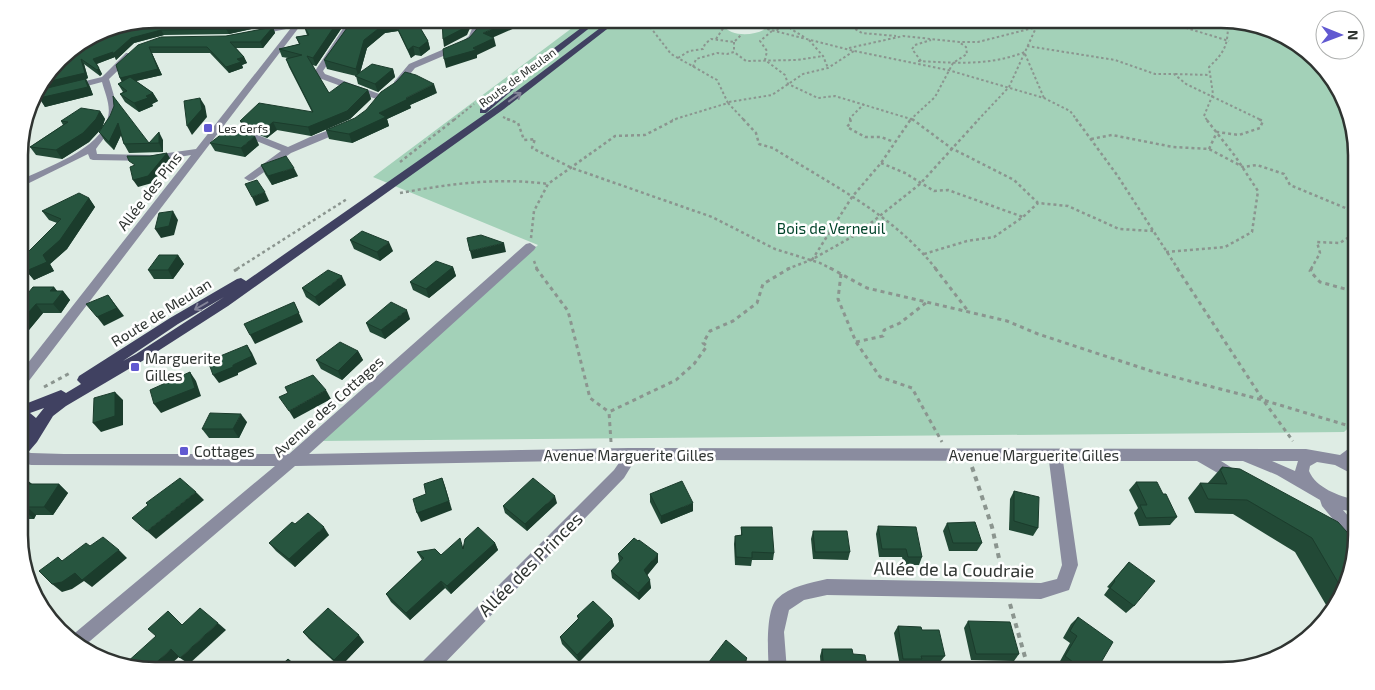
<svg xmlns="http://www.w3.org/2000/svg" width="1375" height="690" viewBox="0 0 1375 690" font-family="'Exo 2',sans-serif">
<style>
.green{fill:#a3d1b8}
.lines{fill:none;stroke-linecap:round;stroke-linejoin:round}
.path-far3{stroke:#8b958f;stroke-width:2;stroke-dasharray:2.5 2.5;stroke-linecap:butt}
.path-far2{stroke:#8b958f;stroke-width:2.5;stroke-dasharray:3 3;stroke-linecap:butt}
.path-far1{stroke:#8b958f;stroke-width:3;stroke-dasharray:4 4;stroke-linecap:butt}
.path{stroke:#8b958f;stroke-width:4;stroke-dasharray:5 5;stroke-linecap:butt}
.minor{fill:#8a8c9f;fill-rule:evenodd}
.major{fill:#404161;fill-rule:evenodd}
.wall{fill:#224936}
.shaded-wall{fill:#1b3c2c}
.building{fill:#27553f;stroke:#1b3c2c}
.oneway{stroke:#838498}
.poi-dot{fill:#6159d1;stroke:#fff;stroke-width:2}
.labels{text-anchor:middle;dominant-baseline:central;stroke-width:5;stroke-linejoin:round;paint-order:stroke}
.far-street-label{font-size:12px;fill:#2f3431;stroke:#fff}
.far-poi-label{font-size:12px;fill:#2f3431;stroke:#fff;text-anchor:start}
.street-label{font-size:15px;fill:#2f3431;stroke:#fff}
.park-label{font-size:15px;fill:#01432a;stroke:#fff}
.poi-label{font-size:15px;fill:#2f3431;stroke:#fff;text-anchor:start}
.near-street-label{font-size:18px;fill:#2f3431;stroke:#fff}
.rim{fill:none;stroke:#2f3431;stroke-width:2.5}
</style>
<rect width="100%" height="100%" fill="#deece4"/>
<!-- green -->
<path class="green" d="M584,19h141l-3,5c9,14 33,12 45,4l2,-3 -4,-6h455l60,14 48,39 27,65 1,284 -12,11 -1025,9 219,-196 -165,-68z"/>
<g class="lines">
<!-- path-far3 -->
<g class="path-far3">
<path d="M644,19l27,35 46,26 11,23 -56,17"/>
<path d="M784,19l7,10 13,8"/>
<path d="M838,19l24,14 34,3"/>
<path d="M1157,19l72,22"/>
<path d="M1040,21l36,5 26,-7h30"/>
<path d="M743,23l111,28 94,19 96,28 26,13 7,9"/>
<path d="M772,31l-12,10 7,10 -2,9 20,15 3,9 30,14 17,-2 79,24"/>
<path d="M777,31l5,-12"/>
<path d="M716,39l8,-12"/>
<path d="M809,40l14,16 5,12"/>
<path d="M734,42v10"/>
<path d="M1027,46l88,14 40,14h19l12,10 75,36"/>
<path d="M849,48l54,-12 56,6h19l59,-15"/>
<path d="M1025,54l19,44"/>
<path d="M678,58l11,-7 14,-2 2,-5 6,-5 23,3 8,-8"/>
<path d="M918,61c38,2 71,5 107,-9"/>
<path d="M921,61l-9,-12 3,-4 16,-5"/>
<path d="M693,67l3,-8 21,-6 10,1 7,-2 12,9 51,-1 26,-4"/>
<path d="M1175,74l35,1"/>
<path d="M729,102l43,-7 31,-21 25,-6 26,-17"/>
<path d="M728,103l16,17"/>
<path d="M503,117l7,3"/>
<path d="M454,120l20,-16"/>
<path d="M850,120v-2l14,-14"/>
<path d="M910,120l25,-23 18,-34 14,-9 -1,-7 -7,-5"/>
<path d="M978,120l31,-33 31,-68"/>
<path d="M1207,120l-3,-4 9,-22 -4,-27c17,-16 19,-23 19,-46"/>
</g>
<!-- path-far2 -->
<g class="path-far2">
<path d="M507,119l11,4 6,17 11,-1 -3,9 40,20 140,49 63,32 45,14 12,6"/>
<path d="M743,119l13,14 3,11 14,4c57,36 121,67 163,121"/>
<path d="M850,119l1,3 -4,5 18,10h16l13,5"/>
<path d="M912,119l39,29 63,32 24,23 30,3 51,23 34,2"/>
<path d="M1076,119l41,56 61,94"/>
<path d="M1091,139l21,-4 61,12 36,2 34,18 14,-2 27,9 6,11 65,27"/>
<path d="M1209,149l8,-17 22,3 21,-7 3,-7 -5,-2"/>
<path d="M400,162l55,-43"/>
<path d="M881,163l24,10 29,18 14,-1 75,27"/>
<path d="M400,193c49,-9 98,-16 148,-9"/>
<path d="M531,238l3,-27 14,-27 67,-48 30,-1 31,-16"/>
<path d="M1166,252l59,-5 27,-15 6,-41 -23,-35 -29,-37"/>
<path d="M924,254l43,-13 27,-4 29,-20 15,-14"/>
<path d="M812,260l40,-63 29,-34 30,-44"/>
<path d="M534,261l3,8"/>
<path d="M237,269l110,-70"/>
<path d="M787,269l24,-9 46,-26 63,-50 59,-65"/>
<path d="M1311,269l9,-16 -3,-11 23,1 15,-10"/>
</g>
<!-- path-far1 -->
<g class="path-far1">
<path d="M536,268l32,43 22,87 19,14"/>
<path d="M830,268l37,20 140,33 31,13 113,37 112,29 93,28"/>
<path d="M935,268l33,43"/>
<path d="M1177,268l86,132 30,41"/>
<path d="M1312,268l-2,3 10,11 36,10"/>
<path d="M234,271l5,-3"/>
<path d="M841,274l-3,25 18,43 24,35 32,11 30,54"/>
<path d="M856,342l27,-6 1,-6 16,-7 27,-21"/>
<path d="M44,387l28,-15"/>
<path d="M611,442l-2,-30 67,-32 18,-16 13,-18 -4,-3 7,-12 23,-10 24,-18 6,-19 27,-16"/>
</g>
<!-- path -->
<g class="path">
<path d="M972,467l20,60 11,49"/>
<path d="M1010,604l19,67"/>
</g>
<!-- minor -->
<g class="minor">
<path d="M476,19h8l-8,18 -7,8 -54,23 -15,18h-6v-4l15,-18 54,-23 6,-5z"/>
<path d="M299,21l54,2 1,2 -31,46 2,3 57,21v4h-6l-57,-21 -4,-7 29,-44 -44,-1 -275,360 -5,1v-14l171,-218 -37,6 -61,-1 -3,-1 -2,-5 -69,34v-7c27,-14 82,-31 89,-64 3,-11 -3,-24 -6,-35l-30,8 -4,-3 1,-2 33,-8 24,-24h6v4l-23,22c12,38 10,40 -13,70l1,5 57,1 42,-6 95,-121 -34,7h-3v-4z"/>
<path d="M343,125l5,3 -2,2 -55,23 -38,27 -4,1 -5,-3 37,-27 -44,-18v-4h6l45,18 22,-10z"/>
<path d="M530,243l6,4 -2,3 -225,204 320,-6 677,1 34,6 16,-12v14l-3,3 3,2v14l-21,-11 -18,-3 -7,4 -1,5c7,17 30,25 47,29v12l-13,-2 13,15 -1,17 -4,-1 -29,-35 -2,-6 -43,-25 -34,-14h-22l19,12 2,4 -2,4 -5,2 -38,-22h-134l15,104 -9,25 -28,9 -214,-4 -23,5 -15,10 -5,22 3,39h-18c-1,-16 -4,-60 8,-72 13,-13 33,-16 50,-20l214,4 16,-4 5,-14 -13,-104 -414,-1 -11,18 -187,193h-21l3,-6 195,-195 7,-10 -326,6 -212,181 -13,-10 205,-171 -244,-1 -11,-3v-12l11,3 33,1h225l237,-210zM1272,461h26l-3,10z"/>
</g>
<!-- major -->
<g class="major">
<path d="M593,19h8l-65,51 -50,43h-6v-4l50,-43z"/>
<path d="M612,19h8l-116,90 -276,197 -84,54 -78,46 -13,10 -16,26 -12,14 -5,2v-16l6,-7 2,-6 -3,-6 -5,-2v-15l41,-16 5,3 15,-9 -4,-4 2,-4 91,-58 67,-39 4,-1 5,3 252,-176zM224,297l-88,57 -13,7 55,-37zM44,408l-8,10 -6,-5z"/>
</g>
</g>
<!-- wall -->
<g class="wall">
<path d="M318,19h97l13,22 2,8 -9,7 -6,-1 -4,3 -13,-27 -13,2 -18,15 -7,25 33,-4 2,8 -17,15 -20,-8 -2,-8 -29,-7 -3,-9 28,-39 -34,-1z"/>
<path d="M164,21l1,1h119l-55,12 -65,1 -30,8 -18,17 -1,-3 -18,7 5,10 -2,2 -16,-12 4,14 -2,1 4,8 3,8 -48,12 -8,-17 28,-37z"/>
<path d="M338,21l3,8 -25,37 -4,-1 17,28 39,-3 3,9 -21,20 -39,17 -34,-6 -10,8 -23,-9 -4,-8 72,-9 -23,-45 -3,-8 2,-1 -6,-1 -3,-8 20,-5 -3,-7 11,-2 -4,-11z"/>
<path d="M273,27l2,6 -12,15h-27l8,9 3,6 -5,2 1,3 -14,5 -19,-20h-58l10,22 -26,6 17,12 5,8 -6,3 1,2 -14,6 -14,-10 -5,-8 3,-2 -5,-8 4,-2 -2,-4 18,-33 88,-9z"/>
<path d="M437,93l-27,12 1,3 -24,11 2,7 -37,17 -23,-4 -3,-9z"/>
<path d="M100,111l5,8 -3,9 -13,14 -27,17 -26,-4 -6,-8 33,-22 -2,-4z"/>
<path d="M110,116l39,27 14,-3v12l-34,1 -5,-9 -3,-9 -7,15 -9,-9 -6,-9z"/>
<path d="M210,143l49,2 -14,12 -30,-6z"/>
<path d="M261,165l37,11 -26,9 -7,-11z"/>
<path d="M89,198l6,9 -28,42 -17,15 4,7 -20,9 -5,-6 -10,4v-17l38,-38 -8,-3 -7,-9z"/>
<path d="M350,240l43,11 -13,10 -26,-12z"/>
<path d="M178,255l6,9 -11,15h-19l-6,-9z"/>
<path d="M453,267l3,9 -27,22 -16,-8 -3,-8z"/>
<path d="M346,285l-27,21 -13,-9 -4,-9z"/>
<path d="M33,287h21l3,4h6l7,9 -9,13h-18l-24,29z"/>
<path d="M410,319l-25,20 -15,-7 -4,-9z"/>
<path d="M358,351l5,9 -21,20 -21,-11 -5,-9z"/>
<path d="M247,422l-8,16h-30l-7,-9z"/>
<path d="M1222,467l133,74 -13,54 -13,15 -34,-58 -62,-38 -38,-1 -7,-15 12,-15 7,1z"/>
<path d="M20,480h7l5,4h27l9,9 -15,22h-17l-2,4h-14z"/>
<path d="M1136,482l27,12 14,23 -7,8 -31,1 -5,-13 4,-5 -9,-18z"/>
<path d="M1014,491l24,37 -5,8 -24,-6 1,-31z"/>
<path d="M650,494l43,17 -32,13 -11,-22z"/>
<path d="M557,503l-30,28 -22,-18 -2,-7z"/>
<path d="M947,523l35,20 -5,8h-28l-6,-20z"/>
<path d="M295,524l34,11 -34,32 -19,-16 -7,-8z"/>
<path d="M878,526l44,31 -3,8h-15l-2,-8h-23l-3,-23z"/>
<path d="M741,527l33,26 -1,7h-21l-1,6 -16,-1 -1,-21 1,-8 6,-1z"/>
<path d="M813,531l37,21 -2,8 -35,-1 -2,-20z"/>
<path d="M495,543l3,7 -47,44 -6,-6 -35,32 -19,-18 -5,-8 36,-34 -5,-8 24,3 22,-8z"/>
<path d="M618,554l40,8 -11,13 4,13 -12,12 -27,-22 -1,-7 8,-9z"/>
<path d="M1129,562l5,44 -8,7 -22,-18 5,-7 -2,-1z"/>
<path d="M577,616l35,3 2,7 -35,36 -17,-18 -2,-7 18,-18z"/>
<path d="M1078,617l18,54h-27l-10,-8 11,-20 -7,-5 8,-14z"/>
<path d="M968,621l51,33 -5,7 -43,-1 -7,-32z"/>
<path d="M898,626l24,4 23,26 -5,6 -20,1 -2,3h-18l-6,-33z"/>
<path d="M303,632l61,10 -24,25 -31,-28z"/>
<path d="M822,649l31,5 15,17h-47l-1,-15z"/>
</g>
<!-- shaded-wall -->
<g class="shaded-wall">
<path d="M274,19h13l-3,3 -55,12 -3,-5z"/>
<path d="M349,19h14l-13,2z"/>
<path d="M469,19h5l-7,16 -23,12 -1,-8z"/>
<path d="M516,19h19l-50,22 -2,-8z"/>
<path d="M338,21l3,8 -25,37 -3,-8z"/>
<path d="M395,23l3,8 -13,2 -18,15 -8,29 -3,-8 8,-29 19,-15z"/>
<path d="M273,27l2,6 -12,15 -3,-6z"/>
<path d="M161,30l3,5 -30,8 -18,17 -1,-3 -19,7 -3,-5 38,-21z"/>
<path d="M494,38l2,8 -19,9v3l-31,10 -2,-9z"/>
<path d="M428,41l2,8 -9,7 -2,-8z"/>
<path d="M413,46l2,9 -4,3 -3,-8z"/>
<path d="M149,47l13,28 -39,9 -3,-6z"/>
<path d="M244,57l3,6 -5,2 1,3 -14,5 -3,-6 11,-8z"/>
<path d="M81,59l3,5 4,14 -2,1 4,8 3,8 -48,12 -6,-9 -3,-9 6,-6z"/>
<path d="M99,68l3,6 -2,2 -3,-6z"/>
<path d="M393,69l2,8 -17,15 -3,-8z"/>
<path d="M434,84l3,9 -27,12 1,3 -24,11 2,7 -37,17 -3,-9 30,-21 27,-15z"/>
<path d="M368,90l3,9 -21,20 -39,17 -3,-9z"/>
<path d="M153,93l5,8 -6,3 1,2 -14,6 -5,-9 12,-7z"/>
<path d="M200,98l5,8 2,11 -15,18 -5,-9z"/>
<path d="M100,111l5,8 -3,9 -13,14 -27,17 -6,-9z"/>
<path d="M273,122l4,8 -10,8 -3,-8z"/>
<path d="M118,123l5,8 -9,19 -5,-8z"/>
<path d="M159,132l4,8v12l-4,-9z"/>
<path d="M255,136l4,9 -14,12 -4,-9z"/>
<path d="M167,153l4,7 -19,23 -14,4 -5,-7z"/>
<path d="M294,168l4,8 -26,9 -4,-9z"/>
<path d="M265,192l4,9 -13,5 -4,-9z"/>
<path d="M89,198l6,9 -28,42 -17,15 4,7 -20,9 -5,-6 -10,4v-12l24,-11z"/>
<path d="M20,208l7,9 -8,8v-16z"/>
<path d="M173,211l5,9 -4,15 -13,3 -6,-9z"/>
<path d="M389,242l4,9 -13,10 -3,-9z"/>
<path d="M504,243l2,9 -34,7 -2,-8z"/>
<path d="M178,255l6,9 -11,15 -5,-9z"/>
<path d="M453,267l3,9 -27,22 -3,-9z"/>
<path d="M342,276l4,9 -27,21 -4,-9z"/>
<path d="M54,287l6,8 3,-4 7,9 -9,13 -8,-9 -3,-13z"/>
<path d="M108,295l16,21 -20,10 -7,-9z"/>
<path d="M294,302l9,20 -48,22 -5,-9z"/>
<path d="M36,304l7,9 -24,29v-19z"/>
<path d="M407,310l3,9 -25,20 -4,-9z"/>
<path d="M247,345l5,8 5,11 -19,9v2l-19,8 -6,-8 20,-10z"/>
<path d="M358,351l5,9 -21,20 -4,-9z"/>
<path d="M190,372l6,9 5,15 -40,17 -7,-9z"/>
<path d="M326,390l5,9 -37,20 -5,-8z"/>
<path d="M115,392l8,8v25l-22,7 -8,-9z"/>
<path d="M241,414l6,8 -8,16 -6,-9z"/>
<path d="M442,478l3,8 7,24 -31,12 -4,-9z"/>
<path d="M27,480l9,8 -12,-4z"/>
<path d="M59,484l9,9 -15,22 -9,-8z"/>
<path d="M196,492l8,8 -48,39 -9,-8z"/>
<path d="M555,496l2,7 -30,28 -2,-7z"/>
<path d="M693,503v8l-32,13v-8z"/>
<path d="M27,507l9,8 -2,4 -9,-8z"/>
<path d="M324,527l5,8 -34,32 -6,-8z"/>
<path d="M495,543l3,7 -47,44 -4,-8z"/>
<path d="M119,550l8,8 -35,29 -8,-6 -12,8 -10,3 -10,-8z"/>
<path d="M658,554v8l-13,16 -1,-8z"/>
<path d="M650,580l1,8 -12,12 -1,-7z"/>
<path d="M441,581l4,7 -35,32 -4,-7z"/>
<path d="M612,619l2,7 -35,36 -2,-7z"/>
<path d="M218,623l8,7 -37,34 -9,-6z"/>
<path d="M359,635l5,7 -24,25 -6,-7z"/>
<path d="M171,649l9,7 -17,15h-9l-6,-1z"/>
<path d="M747,658l-1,7 -5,6h-4z"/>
</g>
<!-- building -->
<g class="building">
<path d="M235,19h39l-48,10 -65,1 -30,8 -18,16v-2l-20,7 6,9 -2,2 -16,-11 4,14 -43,10 23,-30 24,-15 75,-17v2l21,-3v3z"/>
<path d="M361,19h54l13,22 -9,7 -6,-2 -5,4 -13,-27 -12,2 -19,15 -8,29 -32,-9 28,-39z"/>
<path d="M442,19h27l-3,8 -23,12z"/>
<path d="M481,19h35l-33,14 11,5 -21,10 3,2 -32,9 -1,-10 26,-11 7,-8z"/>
<path d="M313,20l25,1 -25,37 -6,-2 22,37 15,-11 24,8 -21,21 -39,16 -35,-5 -9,8 -24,-9 19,-18 54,9 -27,-53 16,-4 -23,-6 21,-5 -4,-7 13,-2 -6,-11z"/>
<path d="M273,27l-13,15h-30l14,15 -7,2 4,3 -15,5 -19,-20h-58l9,22 -38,9 -4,-13 22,-20 23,-8 65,-1z"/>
<path d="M372,64l21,5 -18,15 -20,-8z"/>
<path d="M405,72l11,3 18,9 -28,14 2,1 -29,14 7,4 -37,17 -23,-4 29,-12 11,-8 15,-18 15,-10z"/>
<path d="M130,77l23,16 -7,3 2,2 -14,5 -14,-9 7,-3 -9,-7z"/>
<path d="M85,79l3,8 -49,11 -4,-7z"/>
<path d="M113,96l36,47 10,-11v11l-35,1 -6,-21 -9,19 -10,-10 11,-16 4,-10z"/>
<path d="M200,98l2,11 -15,17 -3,-25z"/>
<path d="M81,108l19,3 -4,8 -13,14 -27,17 -26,-3 38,-25 -7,-1z"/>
<path d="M231,127l24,9 -14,12 -31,-5z"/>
<path d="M167,153l-19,23 -15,4 -3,-13 5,-2 -6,-4 -2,-5h23z"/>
<path d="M286,156l8,12 -26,8 -7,-11z"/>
<path d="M257,180l8,12 -13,5 -7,-13z"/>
<path d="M79,193l10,5 -29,42 -17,15 4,7 -21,9 -4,-6 -3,1v-5l42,-42 -19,-8z"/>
<path d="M173,211l-4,15 -14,3 4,-16z"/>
<path d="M362,231l27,11 -12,10 -27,-12z"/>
<path d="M481,235l23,8 -34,8 -3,-13z"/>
<path d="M159,255h19l-10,15h-20z"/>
<path d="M436,261l17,6 -27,22 -16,-7z"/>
<path d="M328,270l14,6 -27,21 -13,-9z"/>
<path d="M33,287h21l-4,4h13l-10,13h-17l-17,19v-19z"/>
<path d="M108,295l9,13 -20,9 -11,-13z"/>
<path d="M294,302l5,11 -49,22 -6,-11z"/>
<path d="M391,302l16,8 -26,20 -15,-7z"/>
<path d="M340,342l18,9 -20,20 -22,-11z"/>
<path d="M247,345l5,11 -19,9v2l-20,8 -5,-14z"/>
<path d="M190,372l5,16 -41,16 -4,-14z"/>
<path d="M313,375l13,15 -37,21 -10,-14 9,-4 -3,-6z"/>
<path d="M115,392v24l-22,7 1,-25z"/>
<path d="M210,413l31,1 -8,15h-31z"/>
<path d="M1222,467l18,2 98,53 17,19 -12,50 -31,-53 -65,-38 -39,-1 -8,-16 27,1 -7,-15h2z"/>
<path d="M180,478l16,14 -49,39 -15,-13 16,-13 -2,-2z"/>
<path d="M442,478l7,23 -32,12 -4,-14 13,-5 -2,-10z"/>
<path d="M533,478l22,18 -30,28 -22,-18z"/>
<path d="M20,480h7l-3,4h35l-15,23h-17l-2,4h-5z"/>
<path d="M682,481l11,22 -32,13 -11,-22z"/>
<path d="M1136,482h21l6,12h3l11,23 -31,1 -6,-13h7z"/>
<path d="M1014,491l25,6 -1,31 -24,-7z"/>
<path d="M308,513l16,14 -35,32 -20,-16 23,-21 3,2z"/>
<path d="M975,522l7,21h-29l-6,-20z"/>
<path d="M878,526l38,1 6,30h-14l-2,-8h-24z"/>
<path d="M478,527l17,16 -48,43 -6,-5 -35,32 -20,-19 38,-36 -7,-6 18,-3 6,6 19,-17 3,11 2,-10z"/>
<path d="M741,527h31l2,26 -22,-1v6l-16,-1 -1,-21 7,-1z"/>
<path d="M813,531h34l3,21h-35z"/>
<path d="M103,537l16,13 -37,30 -7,-7 -13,9 -10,2 -13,-13 19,-14 4,4 24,-18 4,3z"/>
<path d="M634,538l4,3 1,-1 19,14 -14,16 6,10 -12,13 -27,-22 12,-13 -5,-4z"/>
<path d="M1129,562l26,19 -21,25 -24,-18 5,-7 -1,-1z"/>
<path d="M593,601l19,18 -35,36 -17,-18 19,-19 -2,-2z"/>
<path d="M200,608l18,15 -38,35 -9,-9 -23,21 -23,-6 31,-28 -8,-7 20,-18 14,14z"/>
<path d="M328,608l31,27 -25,25 -31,-28z"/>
<path d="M1078,617l35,25 -17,29h-11l-20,-15 12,-20 -7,-5z"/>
<path d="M968,621l42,1 9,32h-43z"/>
<path d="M898,626l23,1 1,3h17l6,26h-24l1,3h-19z"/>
<path d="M726,640l21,18 -10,13h-35z"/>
<path d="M822,649h30l1,5 12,1 3,16h-44z"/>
<path d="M288,659l14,12h-27z"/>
<path d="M534,668l4,3h-7z"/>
</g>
<!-- one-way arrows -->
<defs><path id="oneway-shaft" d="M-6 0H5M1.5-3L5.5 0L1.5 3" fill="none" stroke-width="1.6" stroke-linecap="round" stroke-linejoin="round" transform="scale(1.25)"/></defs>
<g class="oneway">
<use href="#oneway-shaft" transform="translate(515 97) rotate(-36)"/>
<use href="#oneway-shaft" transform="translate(201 306) rotate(150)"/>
</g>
<!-- markers -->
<g class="poi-dot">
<rect x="203" y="123" width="10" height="10" rx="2.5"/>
<rect x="130" y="362" width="10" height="10" rx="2.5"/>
<rect x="179" y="446" width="10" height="10" rx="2.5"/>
</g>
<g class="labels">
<!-- far-street labels -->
<g class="far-street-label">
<text transform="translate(517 77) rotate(-36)">Route de Meulan</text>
</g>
<!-- far-poi labels -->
<g class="far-poi-label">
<text x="218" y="128">Les Cerfs</text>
</g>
<!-- street labels -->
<g class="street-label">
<text transform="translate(149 191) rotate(-52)">Allée des Pins</text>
<text transform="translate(161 312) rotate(-32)">Route de Meulan</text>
<text transform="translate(328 406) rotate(-42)">Avenue des Cottages</text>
<text x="629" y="455">Avenue Marguerite Gilles</text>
<text x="1034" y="455">Avenue Marguerite Gilles</text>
</g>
<!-- park labels -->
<g class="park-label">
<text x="831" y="228">Bois de Verneuil</text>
</g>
<!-- poi labels -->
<g class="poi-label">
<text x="145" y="358">Marguerite<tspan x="145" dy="17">Gilles</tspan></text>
<text x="194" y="451">Cottages</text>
</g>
<!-- near-street labels -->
<g class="near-street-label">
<text transform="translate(530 564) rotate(-45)">Allée des Princes</text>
<text transform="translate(954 569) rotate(1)">Allée de la Coudraie</text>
</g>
</g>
<!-- crop -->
<path d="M0 0H1375V690H0ZM155 28H1221A127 127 0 0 1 1348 155V535A127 127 0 0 1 1221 662H155A127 127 0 0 1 28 535V155A127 127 0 0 1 155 28Z" fill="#fff" fill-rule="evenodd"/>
<path class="rim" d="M155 28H1221A127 127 0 0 1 1348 155V535A127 127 0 0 1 1221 662H155A127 127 0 0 1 28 535V155A127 127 0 0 1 155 28Z"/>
<!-- north arrow -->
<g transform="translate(1340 35) rotate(91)"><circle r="24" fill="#ffffff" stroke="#acaead"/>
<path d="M0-4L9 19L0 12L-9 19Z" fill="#6159d1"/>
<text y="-8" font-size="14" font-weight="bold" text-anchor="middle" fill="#2f3431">N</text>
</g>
</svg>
